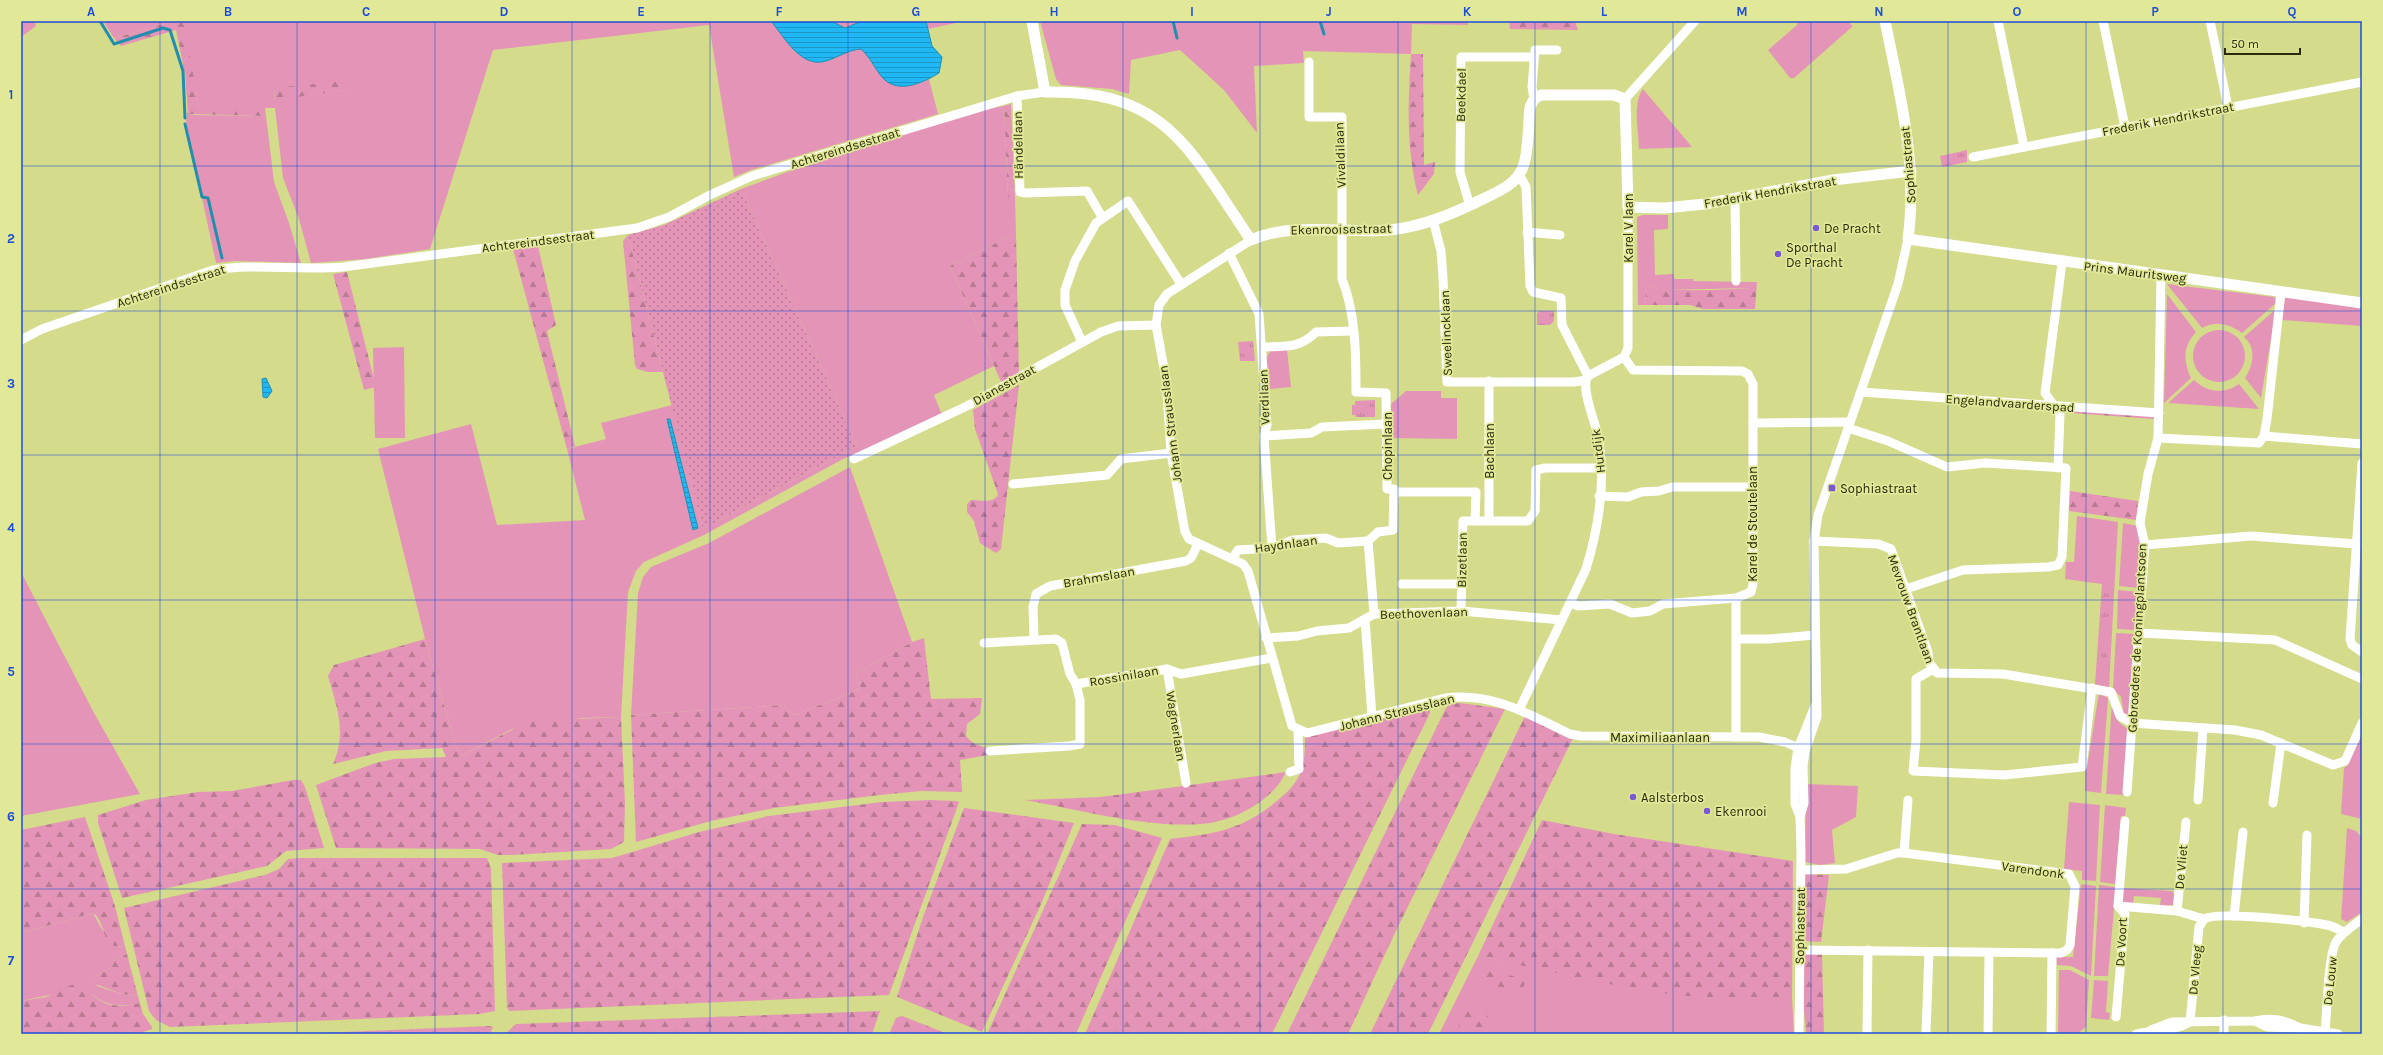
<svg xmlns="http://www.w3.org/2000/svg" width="2383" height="1055" viewBox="0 0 2383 1055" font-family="Karla,sans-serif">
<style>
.grass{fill:#e495b7;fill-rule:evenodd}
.forest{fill:url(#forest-firs)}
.park{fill:url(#park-tufts)}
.garden{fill:url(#garden-dots)}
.water{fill:url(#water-rules);stroke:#228eae}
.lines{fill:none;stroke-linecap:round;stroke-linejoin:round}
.stream{stroke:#228eae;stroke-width:3}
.minor{stroke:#fff;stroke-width:9}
.tertiary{stroke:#fff;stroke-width:11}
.grid{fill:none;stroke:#1d4ed8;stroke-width:1;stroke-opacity:0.55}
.poi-dot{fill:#7b59d3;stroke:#e1e898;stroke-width:1.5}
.labels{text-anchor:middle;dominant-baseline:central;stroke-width:3.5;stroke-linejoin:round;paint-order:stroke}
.street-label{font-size:13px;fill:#292b0a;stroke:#e1e898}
.poi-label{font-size:13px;fill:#292b0a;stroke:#e1e898;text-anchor:start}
.neatline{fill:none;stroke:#1d4ed8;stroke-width:1.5}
.grid-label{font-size:13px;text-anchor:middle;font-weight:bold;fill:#1d4ed8}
</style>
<defs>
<pattern id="forest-firs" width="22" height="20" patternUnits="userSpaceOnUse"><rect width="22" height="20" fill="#e495b7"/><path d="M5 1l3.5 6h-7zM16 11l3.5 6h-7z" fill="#b97a93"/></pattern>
<pattern id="park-tufts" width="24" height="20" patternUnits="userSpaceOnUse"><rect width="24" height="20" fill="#e495b7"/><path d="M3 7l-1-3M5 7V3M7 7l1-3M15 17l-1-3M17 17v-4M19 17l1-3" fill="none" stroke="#b97a93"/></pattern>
<pattern id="garden-dots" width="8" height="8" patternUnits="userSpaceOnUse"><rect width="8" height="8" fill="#e495b7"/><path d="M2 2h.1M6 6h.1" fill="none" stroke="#b97a93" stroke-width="1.8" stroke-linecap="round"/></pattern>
<pattern id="water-rules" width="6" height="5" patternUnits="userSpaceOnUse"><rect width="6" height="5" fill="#1fb8f5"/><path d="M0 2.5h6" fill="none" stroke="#1b96c5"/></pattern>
</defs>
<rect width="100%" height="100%" fill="#d4db8b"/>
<!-- grass -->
<g class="grass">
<path d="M21,21h14l1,5 -15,11z"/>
<path d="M103,21h73l-62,17z"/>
<path d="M182,21h589l24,31 32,9 25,-11 9,-1c10,9 13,20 21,28 12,13 34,10 47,2l9,35 -187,56 -17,7 -25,-152 -216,25 -63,199 -64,10 -55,4 -12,-44 -16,-41 -8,-70 -76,-1zM274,89l73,1 -72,9z"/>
<path d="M831,21h31l-17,7z"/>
<path d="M926,21h39l-37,8z"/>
<path d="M1040,21h427l1,4 -56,-1 -1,30 -108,-3 1,12 -50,3 3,67 -33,-43 -44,-40 -49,10 -2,34 -17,-5 -51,-4 -5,-6z"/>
<path d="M1797,21h50l6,5 -59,52h-4l-22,-28 29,-25z"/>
<path d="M1643,89l49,58 -53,2c0,-17 -7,-46 4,-60z"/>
<path d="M1004,106l4,91 7,1 1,35 -66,33 44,100 -60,29 8,20 -101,45 -137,75 -60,27 -8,9 -8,21 -7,125 -39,1 -70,11 -53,28 -34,-118 -47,-190 93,-25 26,101 88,-5 -18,-71 39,-10 -5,-16 71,-18 31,124 154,-83 -116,-257 87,-32 145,-46zM670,419l28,109 -4,2h-1z"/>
<path d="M187,112l5,3 74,1 8,66 15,41 12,40 -67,-2 -18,2 -30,-139z"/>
<path d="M1643,215h25v14l-14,1 1,45 19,-1v5h19v2l58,1v6l-86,2 -20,-3 1,18h-8l-1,-88z"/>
<path d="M2167,284l107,13 3,5 -35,31c-12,-9 -26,-13 -40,-5z"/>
<path d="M2167,294l29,38c-13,14 -13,28 -5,46l-27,25z"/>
<path d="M2285,296l77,10v20l-80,-6z"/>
<path d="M2276,309l-15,89 -16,-20c8,-12 12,-30 -1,-41z"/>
<circle cx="2219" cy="356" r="26"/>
<path d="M404,347l1,91h-30l-2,-90z"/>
<path d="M1271,350h16l4,37 -22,2 -3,-31z"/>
<path d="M2194,380c12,12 30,15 45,4l20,25 -91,-6z"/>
<path d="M1406,391h35v7h16v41l-66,-1v-34z"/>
<path d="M850,467l62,175 -56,31 4,14 -2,3 -63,25 -4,-1 -7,-9 -153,10 7,-122 5,-16 8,-10 58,-24z"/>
<path d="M2077,516l41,6 -9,166 -14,-4 7,-100 -37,-5 1,-17h8z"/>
<path d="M2123,523l14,3 4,26 -2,36 -20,-2z"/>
<path d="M21,572l73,141 46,81 -119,22z"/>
<path d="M2118,590l20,2 -3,38 -18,-1z"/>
<path d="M2116,633l19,1 -6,85 -5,-4 -3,-18 -8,-8z"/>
<path d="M2099,693l9,5 -7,95 -16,-2v-21l2,-3z"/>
<path d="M2112,701c2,14 3,21 17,28l-5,66 -18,-1z"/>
<path d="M2362,734v85l-21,-5 3,-46 4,-3z"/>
<path d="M1806,784l52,2 -2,31 -24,13 3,33 -15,2 -15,-3z"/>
<path d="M2069,802l31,3 -4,76 -14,-1v-9l-18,-2z"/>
<path d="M2105,805l21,3 -1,8h-4l-6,68 -15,-2z"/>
<path d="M2347,828l9,3 6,7v74l-15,10 -6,-3z"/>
<path d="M2081,884l15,2 -5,90 -20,-10 -14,-1 -1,-8h17z"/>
<path d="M2099,885l17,2 -8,89h-14z"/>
<path d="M2122,888l50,3 2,3 -1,11 -13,1 1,-8 -27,-2 -1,8 -11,-1z"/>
<path d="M93,913l10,18 15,16 7,-1 2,8 -12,5 -3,8 -17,10 2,9 25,8 16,2 2,7c-19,4 -34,4 -49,-10l-37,1 -33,7v-68z"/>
<path d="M1478,956l162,33 70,9h82l2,36h-355z"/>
<path d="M2059,970h11l19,10 -3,47 -9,7h-19z"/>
<path d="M2094,980l14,1 -2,31 4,1 -1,7 -18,-2z"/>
</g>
<!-- forest -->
<g class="forest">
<path d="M175,21l9,2 15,84h66l1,9 -78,-2 -3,-40 -9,-44 -55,16 -7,-8z"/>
<path d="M1509,21h66l3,9 -68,-1z"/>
<path d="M1411,54h12l1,111 11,-3 -1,12 -16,21c-12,-48 -10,-92 -7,-141z"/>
<path d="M346,81l1,9 -72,10 -1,-12z"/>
<path d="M1011,104l4,94h-7l-4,-92z"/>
<path d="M1016,233l3,142 -17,9 -52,-118z"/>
<path d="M628,235l35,137h-15l-11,-3 -2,-4 -12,-124z"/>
<path d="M538,246l18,79 -9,6 28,115 -8,3 -54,-200z"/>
<path d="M347,272l29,115 -12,3 -31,-116z"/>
<path d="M1751,282h6l-2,27h-52l-13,-4h-44l-1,-18c35,5 71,3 106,1z"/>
<path d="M1019,385l-18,164 -5,4 -16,-10 -6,-22 -7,-9v-8l4,-4c9,0 24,4 27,-6l-23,-65 -2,-19z"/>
<path d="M2070,407l84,4v8l-83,-6z"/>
<path d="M2070,491l68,10 -2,19 -67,-9z"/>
<path d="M924,638l7,61 51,-1 -2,16 -13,10 -1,12 7,7 26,10 -39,7 2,32 -41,-1 -41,4 -106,13 -63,13 -75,21 -5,-127 153,-10 7,9 4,1 63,-25 2,-3 -4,-14 56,-31z"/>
<path d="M425,639l34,118 70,-36 92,-4 4,86 -1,39 -13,7 -99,6h-14l-18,-6 -144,-1 -20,-63 59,-22 19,-4 52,-2 -4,-9 -56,3 -53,13c14,-31 4,-57 -5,-88l6,-11z"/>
<path d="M1460,703l45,6 -112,228 -45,97h-61l159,-326 4,-4z"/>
<path d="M1430,706v7l-158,321h-187l85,-195c41,-5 69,-8 102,-34 11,-9 21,-17 27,-29 6,-12 6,-26 6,-39z"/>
<path d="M1525,716l48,22 -145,296h-58z"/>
<path d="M1286,772c-13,29 -53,50 -85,52 -56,4 -120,-14 -176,-24l76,-3z"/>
<path d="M293,780h8l4,7 19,61 -38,3 -19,15 -145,32 -24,-75v-8l48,-15 52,-8 34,-1z"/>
<path d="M931,800l25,1 3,1 -1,3 -69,190 -380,16 -2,-4 -5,-144 110,-5 87,-26 70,-16 113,-14z"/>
<path d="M964,808l110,15 -32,79 -60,130 -85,-35 26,-80z"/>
<path d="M85,817l30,89 10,40c-25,5 -18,-24 -32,-33l-72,20v-103z"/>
<path d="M1542,820l72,14 179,27 -1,137c-28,0 -56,1 -83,0 -78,-6 -155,-26 -231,-42z"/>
<path d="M1082,824l33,1 47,13 -86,196h-89z"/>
<path d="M300,858h187l4,11 4,142 -16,3 -309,13 -14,-7 -7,-9 -25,-103 141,-33 14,-6 9,-10z"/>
<path d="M1805,874l24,1 -8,67 -17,-1z"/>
<path d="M1804,953h18l2,81h-16l-2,-3 -3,-31z"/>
<path d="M127,954l11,42 -16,-2 -27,-10v-7l17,-10 3,-8z"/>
<path d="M1485,970l41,9 2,1 -5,7c-13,2 -35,1 -45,-8l-1,-4 4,-4z"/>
<path d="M85,982c5,3 4,9 8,13 13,13 30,12 47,8l3,11 9,13v2l-14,5h-117v-33l25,-4 22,-11z"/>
<path d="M1478,1010l8,1 4,10c-7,9 -19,10 -30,8l-2,-6 3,-11z"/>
<path d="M880,1011l-8,23h-367l11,-10z"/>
<path d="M902,1016l46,18h-59l7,-16z"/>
<path d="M489,1026l4,1 -3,7h-196z"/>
</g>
<!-- park -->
<g class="park">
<path d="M1967,150v12l-25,5 -2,-11z"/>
<path d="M1539,311h15v10l-4,4h-13v-11z"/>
<path d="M1253,341l2,20h-15l-2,-19z"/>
<path d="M1375,400v17h-19l-1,-2h-3v-10h3v-4z"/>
<path d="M2103,591h9l-2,31h-8z"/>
<path d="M2100,636l8,1 -1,26h-9z"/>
</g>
<!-- garden -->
<path class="garden" d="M741,189l116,257 -154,83 -75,-294 36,-10z"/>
<!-- water -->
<g class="water">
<path d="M771,21h60l14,7 17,-7h64l6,25 10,11 -3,16c-16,10 -42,22 -57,4 -8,-9 -11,-19 -21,-28 -12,1 -21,7 -32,11 -27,11 -44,-22 -58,-39z"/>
<path d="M266,378l6,13 -5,7 -4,-1 -1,-18z"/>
<path d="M667,419h3l28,109 -5,2z"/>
</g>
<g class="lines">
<!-- stream -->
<g class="stream">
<path d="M100,21l14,23 49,-16 7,2 13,41 2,47"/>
<path d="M1173,21l4,17"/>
<path d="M1320,21l4,13"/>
<path d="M185,124l17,73 6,1 14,60"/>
</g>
<!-- minor -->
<g class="minor">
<path d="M1998,21l26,126"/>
<path d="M2103,21l22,106"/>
<path d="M2210,21l18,86"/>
<path d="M1309,62v55h33v162c14,35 14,76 14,113l30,1 1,96h7l-1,41 -15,2 -10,9 6,73"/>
<path d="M1017,96l3,96 5,1 62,-2 15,26"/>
<path d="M1534,99l-2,-12 3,-37h22"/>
<path d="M1625,99l70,-78"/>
<path d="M1973,157l389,-75"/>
<path d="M1519,174l7,13 4,99 3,6 28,6 1,27 26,51"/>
<path d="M1735,198l1,83"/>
<path d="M1470,206l-10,-34 1,-115h73"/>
<path d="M1433,220l8,31 2,27 4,104h127l12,-2"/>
<path d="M1527,232l33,3"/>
<path d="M1251,240l-84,54 -8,11 -3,20 10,54 5,74 14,79 4,7 54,25 5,7 44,155 15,7 138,-35c48,-6 83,16 125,36l11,2 178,1 26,5 20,9"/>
<path d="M1229,253l30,61 8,111 -3,11 8,112"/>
<path d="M21,340l21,-11 171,-59c43,-7 87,1 130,-3l294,-39 32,-11 41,-22 42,-19 265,-80 28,-4"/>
<path d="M1082,342l-17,-37v-15l10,-29 21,-38 32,-22 53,83"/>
<path d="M1262,347c23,-1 37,2 54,-15l37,-1"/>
<path d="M1624,357l4,-9v-141"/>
<path d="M1588,376l36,-19 9,13 109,1 6,3 5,10v200l-2,8 -15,6v139"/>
<path d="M1489,381v139"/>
<path d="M1861,392l298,21"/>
<path d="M1753,423l97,-1"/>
<path d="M1848,428l40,13 59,26 38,-4 81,5 -4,89 -4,8 -10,2 -85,3 -57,19"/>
<path d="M1264,436l47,-3 11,-6 64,-3"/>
<path d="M2264,436l98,8"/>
<path d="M2158,438l101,5 5,-7 3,-17 14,-127"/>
<path d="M854,459l113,-53 134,-74 17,-6 38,-1"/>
<path d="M2362,463l-12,176 2,6 10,7"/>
<path d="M2058,468l2,-54 -15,-21 17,-130"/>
<path d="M1013,484l94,-9 14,-16 50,-6"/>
<path d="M1394,492h82l-1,29h53l7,-10 1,-41 9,-2h57"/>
<path d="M1599,496l29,1 13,-5 18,-1 13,-4h81"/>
<path d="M1814,541l64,3 13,5 37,103 1,10 8,11 66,1 108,18 9,24 12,7 103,7 26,5 72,30 12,-4 17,-38"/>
<path d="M2145,545l106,-9 106,8"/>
<path d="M1232,559l6,-9 34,-2 21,-8 33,-2 12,5 30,-2"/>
<path d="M1402,584h59"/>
<path d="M1570,603l8,3 32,-2 22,9 18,-2 13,-7 73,-6"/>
<path d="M1461,611l2,-90h12"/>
<path d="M1365,619l7,98"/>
<path d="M2140,633l135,7 87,39"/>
<path d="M1266,638l32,-2 19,-5 32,-3 25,-14 87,-3 101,9"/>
<path d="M1034,639l-1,-32 3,-13 14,-8 136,-25 5,-3 7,-14"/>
<path d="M1736,639h33l46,-4"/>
<path d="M984,643l72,-4 6,4 8,31 6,10"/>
<path d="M1167,669l19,114"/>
<path d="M1933,669l-17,10v61l-3,31 91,4 78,-8 10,-79"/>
<path d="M1519,710l67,-141c13,-43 21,-93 11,-137 -3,-13 -17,-46 -9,-56"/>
<path d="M990,751l79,-5 11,-2v-44l-4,-16 91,-15 14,5 91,-16"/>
<path d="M1290,772l9,-3 -1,-38"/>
<path d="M2127,792l18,-247 -5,-22 8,-49 10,-36 3,-163"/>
<path d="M2198,800l5,-72"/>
<path d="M2273,803l8,-60"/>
<path d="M1800,817l4,-14 -1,-36 2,-16 12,-34 -3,-176 4,-26 80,-231 10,-45"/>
<path d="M1904,853l4,-53"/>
<path d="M2118,906l59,5 27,8c13,-8 103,2 123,6 6,1 12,5 17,7"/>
<path d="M2177,911l9,-89"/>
<path d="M2234,916l9,-84"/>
<path d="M2304,923l3,-88"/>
<path d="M1800,950l261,3 6,-3 3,-5 5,-59 -6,-12 -165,-21h-7l-51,16 -45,1"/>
<path d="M2116,1017l9,-103 -7,-8 7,-85"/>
<path d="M2255,1021l12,6 33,1 38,6"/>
<path d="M2190,1022l9,-95 5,-8"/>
<path d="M2151,1030l21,-8 83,-1c18,-4 29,-1 45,7"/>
<path d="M1926,1032l3,-80"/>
<path d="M2325,1032c2,-19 3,-77 11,-90 7,-10 17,-16 26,-23"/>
<path d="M1867,1033l1,-83"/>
<path d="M1799,1034l2,-181 -1,-36 -5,-13v-36l3,-20 17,-42"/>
<path d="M1988,1034l1,-81"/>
<path d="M2051,1034l1,-81"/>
<path d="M2136,1034c19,-5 36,-1 54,-12"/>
<path d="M2224,1034v-14"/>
</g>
<!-- tertiary -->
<g class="tertiary">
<path d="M1032,21l13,71c122,-3 145,59 206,148 43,-19 93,-6 138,-10 34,-3 68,-18 98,-33 15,-7 32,-15 37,-33 5,-17 4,-39 6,-57l4,-8 7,-4h73l11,4 3,108 37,1 40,-4 128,-24 78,-9"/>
<path d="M1885,21c15,73 33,144 23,218l454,64"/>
</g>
</g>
<!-- grid -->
<path class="grid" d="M160,21v1013M297,21v1013M435,21v1013M572,21v1013M710,21v1013M848,21v1013M985,21v1013M1123,21v1013M1260,21v1013M1398,21v1013M1535,21v1013M1673,21v1013M1811,21v1013M1948,21v1013M2086,21v1013M2223,21v1013M21,166h2341M21,311h2341M21,455h2341M21,600h2341M21,744h2341M21,889h2341"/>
<!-- markers -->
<g class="poi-dot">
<circle cx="1816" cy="228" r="4"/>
<circle cx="1778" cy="254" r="4"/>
<rect x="1828" y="484" width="8" height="8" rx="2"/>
<circle cx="1633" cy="797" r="4"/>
<circle cx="1707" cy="811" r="4"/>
</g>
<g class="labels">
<!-- street labels -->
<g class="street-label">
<text transform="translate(1461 95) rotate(-89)">Beekdael</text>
<text transform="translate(2168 119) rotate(-11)">Frederik Hendrikstraat</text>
<text transform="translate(1018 145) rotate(-91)">Händellaan</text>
<text transform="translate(845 148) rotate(-17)">Achtereindsestraat</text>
<text transform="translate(1340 155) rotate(-92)">Vivaldilaan</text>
<text transform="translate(1908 165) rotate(-95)">Sophiastraat</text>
<text transform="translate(1770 192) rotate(-10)">Frederik Hendrikstraat</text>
<text transform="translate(1628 228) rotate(-90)">Karel V laan</text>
<text transform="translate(1341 229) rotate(-1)">Ekenrooisestraat</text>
<text transform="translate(538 241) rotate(-7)">Achtereindsestraat</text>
<text transform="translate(2135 272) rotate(7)">Prins Mauritsweg</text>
<text transform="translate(171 286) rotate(-18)">Achtereindsestraat</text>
<text transform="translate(1446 333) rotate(-92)">Sweelincklaan</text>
<text transform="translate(1004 385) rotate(-29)">Dianestraat</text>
<text transform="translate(1264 397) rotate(-92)">Verdilaan</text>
<text transform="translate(2010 403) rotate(4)">Engelandvaarderspad</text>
<text transform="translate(1170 424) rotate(-97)">Johann Strausslaan</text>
<text transform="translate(1387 446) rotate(-90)">Chopinlaan</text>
<text transform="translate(1489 451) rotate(-90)">Bachlaan</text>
<text transform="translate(1598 451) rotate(-97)">Hutdijk</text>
<text transform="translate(1752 524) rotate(-90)">Karel de Stoutelaan</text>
<text transform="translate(1286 544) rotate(-8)">Haydnlaan</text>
<text transform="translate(1462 560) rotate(-89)">Bizetlaan</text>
<text transform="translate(1099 577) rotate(-10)">Brahmslaan</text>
<text transform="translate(1911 609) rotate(70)">Mevrouw Brantlaan</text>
<text transform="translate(1424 613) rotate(-2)">Beethovenlaan</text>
<text transform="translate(2137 638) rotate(-87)">Gebroeders de Koningplantsoen</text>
<text transform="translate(1124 676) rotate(-10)">Rossinilaan</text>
<text transform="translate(1397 712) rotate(-14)">Johann Strausslaan</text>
<text transform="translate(1176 726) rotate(81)">Wagnerlaan</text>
<text x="1660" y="737">Maximiliaanlaan</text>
<text transform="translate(2181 867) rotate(-85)">De Vliet</text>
<text transform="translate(2033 870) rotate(8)">Varendonk</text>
<text transform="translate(1800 926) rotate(-89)">Sophiastraat</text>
<text transform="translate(2121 942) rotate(-87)">De Voort</text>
<text transform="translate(2195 970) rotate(-85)">De Vleeg</text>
<text transform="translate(2330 981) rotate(-84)">De Louw</text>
</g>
<!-- poi labels -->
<g class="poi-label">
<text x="1824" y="228">De Pracht</text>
<text x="1786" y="247">Sporthal<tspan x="1786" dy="15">De Pracht</tspan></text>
<text x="1840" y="488">Sophiastraat</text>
<text x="1641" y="797">Aalsterbos</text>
<text x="1715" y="811">Ekenrooi</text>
</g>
</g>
<!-- border -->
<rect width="2383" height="1055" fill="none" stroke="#e1e898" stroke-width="44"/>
<!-- scale -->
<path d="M2225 48v6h75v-6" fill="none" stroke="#292b0a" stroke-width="2"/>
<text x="2231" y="48" font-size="12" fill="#292b0a" stroke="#e1e898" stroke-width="3" paint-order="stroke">50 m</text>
<rect x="22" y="22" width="2339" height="1011" class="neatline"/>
<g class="grid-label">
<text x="91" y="16">A</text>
<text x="228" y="16">B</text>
<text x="366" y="16">C</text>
<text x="504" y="16">D</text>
<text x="641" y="16">E</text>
<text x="779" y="16">F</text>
<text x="916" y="16">G</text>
<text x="1054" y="16">H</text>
<text x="1192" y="16">I</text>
<text x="1329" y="16">J</text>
<text x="1467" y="16">K</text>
<text x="1604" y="16">L</text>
<text x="1742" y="16">M</text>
<text x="1879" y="16">N</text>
<text x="2017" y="16">O</text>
<text x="2155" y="16">P</text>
<text x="2292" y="16">Q</text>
<text x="11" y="99">1</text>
<text x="11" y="243">2</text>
<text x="11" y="388">3</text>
<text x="11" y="532">4</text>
<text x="11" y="676">5</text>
<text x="11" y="821">6</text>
<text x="11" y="965">7</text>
</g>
</svg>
